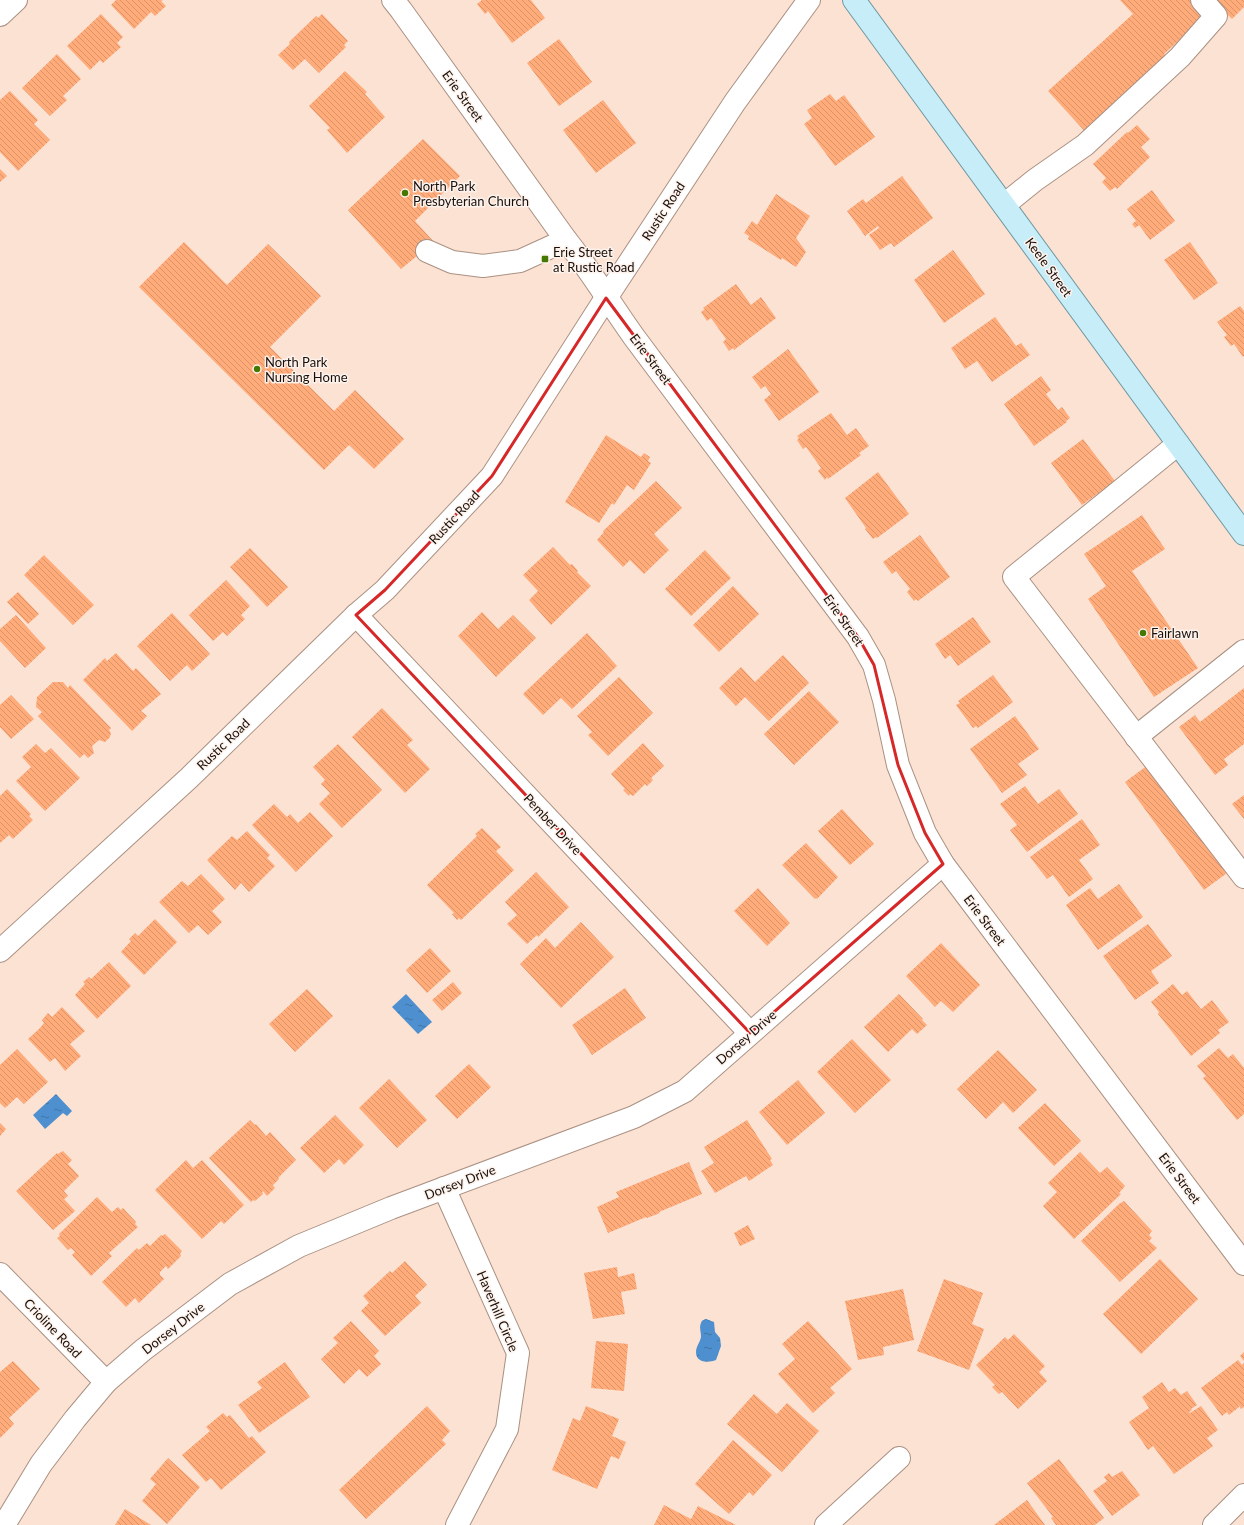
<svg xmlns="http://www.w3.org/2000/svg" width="1244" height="1525" viewBox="0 0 1244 1525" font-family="Lato,sans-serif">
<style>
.water{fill:url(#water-ripples)}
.building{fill:url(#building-back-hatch)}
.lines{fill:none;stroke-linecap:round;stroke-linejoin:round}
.minor-casing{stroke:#aa9183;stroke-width:24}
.major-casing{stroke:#7098a2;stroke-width:24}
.minor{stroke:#fff;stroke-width:22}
.major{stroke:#c6edf8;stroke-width:22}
.marked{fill:none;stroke:#d62828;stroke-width:3;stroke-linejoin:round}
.poi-dot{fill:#457801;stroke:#fdf2ec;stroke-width:1.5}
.labels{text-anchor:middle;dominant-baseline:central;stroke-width:3;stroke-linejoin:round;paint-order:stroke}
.street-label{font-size:13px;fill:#180f0a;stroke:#fdf2ec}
.poi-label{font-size:13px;fill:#180f0a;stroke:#fdf2ec;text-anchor:start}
</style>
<defs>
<pattern id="water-ripples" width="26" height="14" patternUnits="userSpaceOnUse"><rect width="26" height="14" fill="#4e90cf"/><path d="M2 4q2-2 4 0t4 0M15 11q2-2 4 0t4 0" fill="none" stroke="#4074a6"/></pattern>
<pattern id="building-back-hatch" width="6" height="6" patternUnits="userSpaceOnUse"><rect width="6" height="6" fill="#ffab7a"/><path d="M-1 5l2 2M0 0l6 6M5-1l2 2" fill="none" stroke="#da9268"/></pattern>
</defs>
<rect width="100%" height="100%" fill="#fce2d3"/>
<!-- water -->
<g class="water">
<path d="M406,994l26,28 -14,12 -26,-27z"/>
<path d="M56,1094l16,17 -5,5 -4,-3 -18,16 -12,-14z"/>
<path d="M706,1319l8,3 1,10 5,6 1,8 -5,14c-8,3 -20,3 -20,-8 0,-6 5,-11 5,-16 0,-4 -2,-9 0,-13 1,-3 2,-3 5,-4z"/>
</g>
<!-- building -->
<g class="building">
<path d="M116,0h47l-2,1 5,5 -11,10 -4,-4 -17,17 -23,-24z"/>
<path d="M481,0h50l14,18 -33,25 -24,-32 -3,3 -8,-10 4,-3z"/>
<path d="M1120,0h72l14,16 -42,38 7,8 -82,74 -41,-45 85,-77z"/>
<path d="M1213,0h31v7l-12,12z"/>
<path d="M101,14l22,23 -6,6 4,4 -18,16 -3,-3 -10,10 -23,-24z"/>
<path d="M322,14l26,27 -4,4 2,2 -27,26 -14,-14 -12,11 -15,-15 12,-11 -1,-2 27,-26 2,2z"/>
<path d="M559,39l33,43 -33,24 -32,-43z"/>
<path d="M57,54l24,25 -18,17 4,4 -17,16 -28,-28z"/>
<path d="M345,71l22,21 -2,2 20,23 -38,36 -20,-23 3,-2 -21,-22z"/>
<path d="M10,91l28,29 -4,4 16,16 -32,31 -18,-19v-52z"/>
<path d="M830,94l6,7 8,-6 31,42 -40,29 -31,-42 8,-6 -5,-8z"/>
<path d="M603,100l33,43 -40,30 -33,-43z"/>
<path d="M1137,125l13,14 -9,8 9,10 -33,32 -2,-2 -5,4 -8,-9 4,-4 -13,-14 34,-32 1,1z"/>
<path d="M423,139l37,37 -45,45 19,21 -33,27 -53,-59z"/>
<path d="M0,169l7,7 -7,6z"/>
<path d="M902,176l31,42 -39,29 -3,-4 -11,7 -11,-15 10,-7 -1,-2 -13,10 -18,-25 16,-12 3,4z"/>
<path d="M1152,190l23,31 -25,19 -11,-15 -4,3 -3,-4 4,-3 -9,-12z"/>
<path d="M776,194l34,22 -14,22 10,14 -10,15 -14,-9 -1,2 -33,-21 1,-3 -5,-3 8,-12 5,4z"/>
<path d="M184,242l43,43 41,-41 53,52 -51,51 64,64 21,-21 49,49 -30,30 -25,-24 -25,25 -185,-183z"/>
<path d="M1190,242l28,41 -24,17 -30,-40z"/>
<path d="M953,250l32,44 -41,29 -30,-43z"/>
<path d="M736,284l15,21 10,-8 15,21 -42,32 -1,-2 -4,3 -6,-9 3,-3 -15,-21 -4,3 -6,-9 4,-3 -2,-1z"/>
<path d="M1240,306l4,5v45l-1,1 -9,-13 -3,2 -7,-9 3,-2 -10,-13z"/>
<path d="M995,317l21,29 5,-3 9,12 -38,27 -15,-21 -12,8 -14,-21z"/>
<path d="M788,349l31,43 -40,29 -15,-21 7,-6 -6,-8 -4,3 -9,-12z"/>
<path d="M1041,376l10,14 -5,4 12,16 4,-3 8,11 -4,3 1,1 -33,24 -30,-42z"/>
<path d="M831,413l16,22 9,-7 13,18 -10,7 2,2 -33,24 -1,-2 -2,3 -7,-9 3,-3 -15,-21 -3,2 -6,-9 2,-2 -2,-2z"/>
<path d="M606,435l35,22 3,-4 6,4 -2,4 3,2 -17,27 -7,-5 -13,20 -2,-2 -13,20 -34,-21z"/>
<path d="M1083,439l32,42 -33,24 -31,-42z"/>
<path d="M878,472l31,42 -32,24 -1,-1 -3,2 -8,-10 1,-1 -21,-30z"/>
<path d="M656,481l26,27 -28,26 15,16 -25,24 -14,-14 -7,7 -26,-27 7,-8 -1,-1z"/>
<path d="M1142,515l23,34 -33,22 66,97 -44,29 -66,-98 18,-13 -22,-32z"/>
<path d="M920,535l30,42 -32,24 -2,-2 -2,2 -7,-9 3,-3 -14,-18 -4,3 -9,-12z"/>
<path d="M553,547l17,18 2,-1 6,7 -1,1 14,14 -40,39 -22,-25 9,-9 -15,-16z"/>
<path d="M250,548l38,39 -21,20 -37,-40z"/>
<path d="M705,550l26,28 -40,38 -26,-27z"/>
<path d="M44,555l50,50 -21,20 -49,-50z"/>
<path d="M226,580l24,26 -9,9 4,4 -18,17 -4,-4 -10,9 -24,-26z"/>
<path d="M733,586l26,28 -40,38 -26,-27z"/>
<path d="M18,592l21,22 -11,10 -21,-22z"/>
<path d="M482,612l16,17 15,-14 23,23 -40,39 -38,-41z"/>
<path d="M172,613l38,41 -18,17 -5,-6 -17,16 -33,-35z"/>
<path d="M16,615l30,33 -21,20 -25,-27v-12z"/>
<path d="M973,617l18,25 -33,24 -8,-11 -5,4 -10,-15z"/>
<path d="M587,633l30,33 -45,43 -11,-11 -18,17 -20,-21z"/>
<path d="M116,653l17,18 3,-3 25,26 -20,17 6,5 -15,15 -49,-51 22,-22 2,3z"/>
<path d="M783,655l26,28 -40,38 -24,-24 -9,9 -17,-18 22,-21 14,15z"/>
<path d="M993,675l20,27 -35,26 -2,-2 -3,2 -17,-23 4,-2 -2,-2z"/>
<path d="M619,677l34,36 -45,43 -20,-21 4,-3 -15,-16z"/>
<path d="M53,682h10l5,6 2,-3 41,43 -2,2 2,3 -1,4 -5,5 -6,-2 -7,6 2,7 -6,5 -4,-4 -4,4 -42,-42 4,-4 -6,-5 1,-10z"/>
<path d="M1244,688v56l-20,15 4,6 -13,10 -36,-48 16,-12 5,7z"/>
<path d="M809,691l30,31 -45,43 -30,-31z"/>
<path d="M11,695l23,24 -23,20 -11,-12v-22z"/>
<path d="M382,708l31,32 -6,5 23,24 -25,24 -53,-56z"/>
<path d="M1015,716l24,33 -21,15 9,11 -25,18 -32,-44z"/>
<path d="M643,743l21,23 -13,12 2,2 -6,6 -2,-2 -12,12 -3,-2 -1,2 -6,-6 2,-1 -14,-15z"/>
<path d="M36,744l9,9 6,-5 29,30 -35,33 -29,-30 15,-14 -9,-10z"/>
<path d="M338,744l44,46 -40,38 -23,-24 11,-11 -9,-9 4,-4 -12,-13z"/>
<path d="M1148,765l79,108 -23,17 -79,-108z"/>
<path d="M1025,786l13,18 21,-15 19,25 -51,38 -17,-22 7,-5 -17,-21z"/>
<path d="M7,789l24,25 -2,2 4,4 -20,19 -4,-4 -9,8v-47z"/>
<path d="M1244,795v24l-12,-15z"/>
<path d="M274,804l13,13 3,-3 8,9 12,-11 23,24 -37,36 -44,-47z"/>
<path d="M842,809l32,35 -24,21 -32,-34z"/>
<path d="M1082,819l18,26 -21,15 14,19 -24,18 -16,-22 -6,4 -17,-22z"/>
<path d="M482,828l19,19 -5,4 18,19 -53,50 -2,-2 -2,2 -5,-6 2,-1 -27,-28 50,-49 -2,-2z"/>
<path d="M247,831l23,24 -3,3 8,8 -26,26 -8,-9 -6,7 -28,-30 25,-24 5,4z"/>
<path d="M806,843l32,34 -21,22 -1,-1 -1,1 -33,-34z"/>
<path d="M536,872l33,35 -31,30 -1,-2 -10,9 -20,-20 10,-9 -12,-13z"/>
<path d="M201,874l24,25 -13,12 10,11 -14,13 -10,-10 -9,8 -30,-31 23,-21 6,5z"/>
<path d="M1119,884l24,33 -45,33 -32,-45 24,-17 8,11z"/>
<path d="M758,888l32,35 -23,23 -33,-35z"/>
<path d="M155,919l22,23 -33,33 -23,-23 10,-11 -2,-2 6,-6 3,3z"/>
<path d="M581,922l33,35 -53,51 -41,-44 26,-26 9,10z"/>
<path d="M1148,924l24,32 -21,15 8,12 -24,17 -32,-44z"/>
<path d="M941,943l39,42 -27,27 -12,-11 -6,6 -29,-31z"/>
<path d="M430,948l21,23 -24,22 -21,-23z"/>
<path d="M109,962l22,24 -34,33 -22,-24 10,-11 -2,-2 6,-5 2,2z"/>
<path d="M453,982l9,11 -20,18 -10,-11z"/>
<path d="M1173,984l9,11 5,-4 14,18 11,-9 17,22 -11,8 2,3 -29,23 -33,-42 1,-2 -8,-10z"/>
<path d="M625,988l21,30 -54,37 -20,-30z"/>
<path d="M307,989l26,27 -38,36 -26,-28z"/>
<path d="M899,994l24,25 -1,1 5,5 -10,9 -5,-5 -24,23 -24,-25z"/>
<path d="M62,1007l23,24 -15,13 11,12 -16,15 -10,-13 -5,4 -22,-23 12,-11 4,-5 -2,-3 6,-7 4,4z"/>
<path d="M852,1039l39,41 -36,33 -38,-41z"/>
<path d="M1219,1048l9,10 5,-4 11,14v46l-7,6 -34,-42 3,-2 -9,-10z"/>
<path d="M17,1049l31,33 -24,22 -7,-7 -12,11 -5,-5v-38z"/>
<path d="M998,1050l39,40 -24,23 -10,-11 -17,17 -29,-30z"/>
<path d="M469,1064l22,23 -34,32 -22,-23z"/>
<path d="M389,1079l38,41 -30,28 -38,-40z"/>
<path d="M798,1080l27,33 -38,32 -28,-33z"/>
<path d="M1045,1103l36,38 -27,25 -36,-38z"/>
<path d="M335,1115l29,30 -20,20 -5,-6 -15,14 -24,-25z"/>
<path d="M250,1120l5,5 1,-1 10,12 4,-4 26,28 -18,18 1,1 -6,6 -2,-2 4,5 -8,8 -4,-5 -1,1 1,2 -8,7 -2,-1 -2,2 -42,-44z"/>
<path d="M747,1120l25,39 -2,1 3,5 -24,16 -3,-5 -31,17 -14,-22 13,-8 -10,-16z"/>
<path d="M0,1123l6,6 -6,7z"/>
<path d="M63,1151l9,9 -4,4 11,12 -15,15 4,5 -4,3 11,12 -22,19 -37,-39 41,-38 1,1z"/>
<path d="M1080,1152l20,21 7,-6 18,19 -6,7 2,1 -47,45 -31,-33 14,-14 -9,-9z"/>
<path d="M186,1160l7,8 9,-8 42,45 -20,19 -3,-3 -19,18 -47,-49z"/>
<path d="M689,1162l13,32 -43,18 1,1 -13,5 -1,-1 -38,16 -11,-26 22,-10 -3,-5z"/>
<path d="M97,1197l15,15 6,-5 3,3 2,-2 13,14 -1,2 3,3 -29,26 3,3 -21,20 -19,-21 3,-3 -4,-4 -3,2 -11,-12 3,-2 -1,-2z"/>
<path d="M1124,1201l28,30 -3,4 3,3 -3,3 8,7 -37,34 -39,-41 38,-37z"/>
<path d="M748,1225l7,14 -15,7 -6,-13z"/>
<path d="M165,1234l17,17 -2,3 1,2 -13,13 -2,-3 -6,6v3l4,4 -25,24 -4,-5 -9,9 -24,-25 35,-34 2,2 8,-7 3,3 11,-11 1,1z"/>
<path d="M1160,1259l38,40 -57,55 -38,-40z"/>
<path d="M405,1261l22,24 -12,11 6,7 -36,33 -24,-25 8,-8 -6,-7 27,-25 2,2z"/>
<path d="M617,1267l1,10 16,-4 3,16 -16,3 4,22 -32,5 -9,-46z"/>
<path d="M944,1279l39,14 -11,31 12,5 -15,41 -52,-19z"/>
<path d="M903,1289l11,51 -31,7 1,8 -26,5 -13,-59z"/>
<path d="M351,1321l28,30 -5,5 7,8 -14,13 -8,-8 -15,15 -23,-25 17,-16 -5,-5z"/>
<path d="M808,1321l44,48 -22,19 5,5 -22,20 -35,-39 17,-15 -13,-15z"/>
<path d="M1014,1334l31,32 -6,6 8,9 -29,28 -16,-17 -3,2 -7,-7 3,-2 -19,-20 29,-28 3,3z"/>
<path d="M596,1341l32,3 -4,47 -33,-3z"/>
<path d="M1244,1352v9l-4,-5z"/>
<path d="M1238,1360l4,5 2,-2v44l-3,2 -3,-5 1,3 -10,8 -2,-3 -5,4 -21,-28z"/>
<path d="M13,1361l27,28 -31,29 5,6 -14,14v-66z"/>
<path d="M285,1362l25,35 -51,36 -21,-28 24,-17 -5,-6z"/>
<path d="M1162,1382l7,10 6,-4 6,7 6,-4 10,14 -6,4 1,1 -3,2 1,1 11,-7 17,24 -11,8 6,8 -39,28 -21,-28 -5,4 -19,-28 20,-14 -7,-11z"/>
<path d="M754,1394l23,20 10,-11 32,28 -37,41 -55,-48z"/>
<path d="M427,1406l23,25 -8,9 4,4 -80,75 -27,-29z"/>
<path d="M586,1406l33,13 -7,17 14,6 -7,17 -8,-3 -14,33 -45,-19 21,-52 7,3z"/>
<path d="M223,1413l4,4 3,-2 19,23 3,-2 14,16 -45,38 -10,-12 -5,4 -24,-27 28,-24 -4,-4z"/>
<path d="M733,1440l39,35 -19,21 -4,-4 -20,22 -34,-30z"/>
<path d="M168,1458l32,29 -33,37 -25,-23 14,-17 -6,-5z"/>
<path d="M1059,1459l45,59 -9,7h-39l-5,-7 2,-1 -26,-34z"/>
<path d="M1122,1471l18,24 -28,21 -19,-25 14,-10 -3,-4 5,-4 3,4z"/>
<path d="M1027,1500l18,25h-51z"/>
<path d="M664,1505l27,14 7,-13 38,19h-82z"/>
<path d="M125,1509l26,16h-36z"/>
</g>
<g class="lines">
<!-- minor casing -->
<g class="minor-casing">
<g id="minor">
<path d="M393,0l8,10 165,230c25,31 45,65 68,97l224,300 16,28 10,35 14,65 27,68 18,31 301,400"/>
<path d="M0,15l16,-15"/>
<path d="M1004,205l31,-25 50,-35 95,-88 36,-41 -14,-16"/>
<path d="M427,251l25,11 31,4 37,-5 46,-21"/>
<path d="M1178,444l-164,133 230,300"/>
<path d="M356,615l394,418"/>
<path d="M1136,737l108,-86"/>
<path d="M0,951l189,-173 167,-163 29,-25 107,-114 114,-178 129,-196 74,-102"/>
<path d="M444,1188l74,165 -11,76 -50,96"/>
<path d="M0,1274l106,108"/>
<path d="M4,1525l37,-61 34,-45 31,-37 37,-32 87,-66 69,-38 92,-38 243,-91 51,-26 258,-227"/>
<path d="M826,1525l73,-67"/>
<path d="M1214,1525l30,-30"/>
</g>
</g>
<!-- major casing -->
<g class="major-casing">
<path id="major" d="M854,0l390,534"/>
</g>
<!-- minor -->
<use href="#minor" class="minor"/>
<!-- major -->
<use href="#major" class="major"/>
</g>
<!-- marked area -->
<path class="marked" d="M606,298l252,339 16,28 24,100 27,68 18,31 -193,169 -394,-418 29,-25 107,-114z"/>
<!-- markers -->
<g class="poi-dot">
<circle cx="405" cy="193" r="4"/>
<rect x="541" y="255" width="8" height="8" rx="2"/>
<circle cx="257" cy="369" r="4"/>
<circle cx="1143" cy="633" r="4"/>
</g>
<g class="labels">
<!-- street labels -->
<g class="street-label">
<text transform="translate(463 96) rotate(54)">Erie Street</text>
<text transform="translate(663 211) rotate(-57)">Rustic Road</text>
<text transform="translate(1049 267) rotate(54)">Keele Street</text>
<text transform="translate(651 359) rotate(53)">Erie Street</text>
<text transform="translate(454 517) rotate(-47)">Rustic Road</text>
<text transform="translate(844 620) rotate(55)">Erie Street</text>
<text transform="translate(223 744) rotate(-44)">Rustic Road</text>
<text transform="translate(553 824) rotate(47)">Pember Drive</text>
<text transform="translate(985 920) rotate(53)">Erie Street</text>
<text transform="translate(746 1037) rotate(-41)">Dorsey Drive</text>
<text transform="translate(1180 1178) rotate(53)">Erie Street</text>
<text transform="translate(460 1182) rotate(-21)">Dorsey Drive</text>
<text transform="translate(498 1311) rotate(67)">Haverhill Circle</text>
<text transform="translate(53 1328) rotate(46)">Crioline Road</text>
<text transform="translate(173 1328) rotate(-38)">Dorsey Drive</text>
</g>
<!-- poi labels -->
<g class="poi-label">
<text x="413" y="186">North Park<tspan x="413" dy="15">Presbyterian Church</tspan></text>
<text x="553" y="252">Erie Street<tspan x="553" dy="15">at Rustic Road</tspan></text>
<text x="265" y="362">North Park<tspan x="265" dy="15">Nursing Home</tspan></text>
<text x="1151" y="633">Fairlawn</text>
</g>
</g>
</svg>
